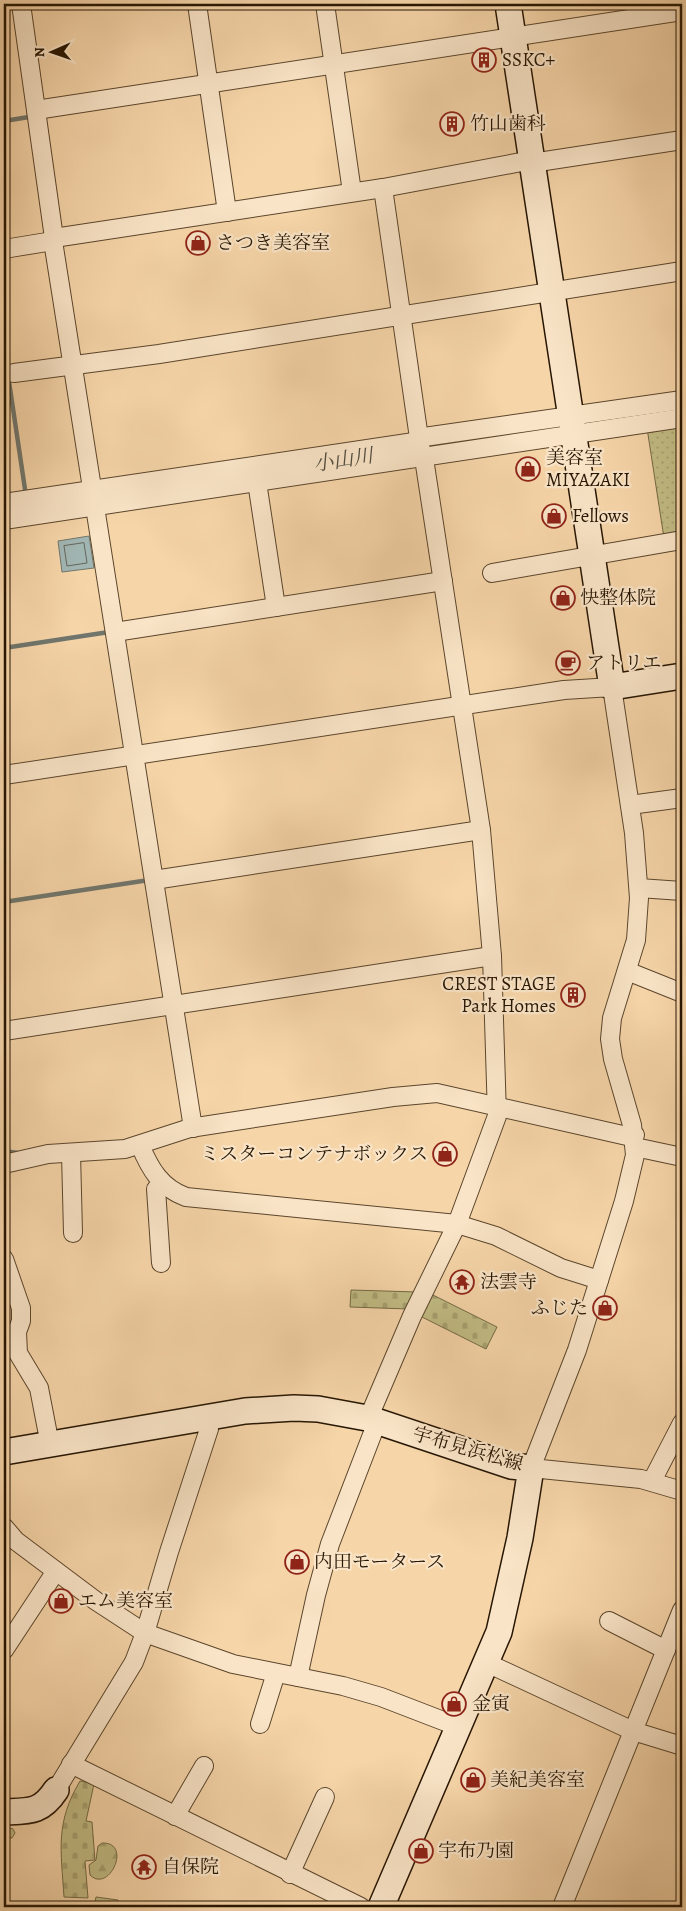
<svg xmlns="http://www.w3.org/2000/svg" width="686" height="1911" viewBox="0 0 686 1911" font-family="Alegreya,'Noto Serif JP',serif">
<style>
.forest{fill:url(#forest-firs);stroke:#746944}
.cemetery{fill:url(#cemetery-stones);stroke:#746944}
.park{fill:url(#park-dots);stroke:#746944}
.water{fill:#a1b6b3;stroke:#70766d}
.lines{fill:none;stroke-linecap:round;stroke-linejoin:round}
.shore{stroke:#64665b;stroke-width:1}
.stream{stroke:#70766d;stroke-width:4.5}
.river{stroke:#a1b6b3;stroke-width:26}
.street-casing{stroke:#5b462c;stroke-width:20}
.secondary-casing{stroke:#271603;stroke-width:28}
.street{stroke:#f9e4c7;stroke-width:18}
.secondary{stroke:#f9e4c7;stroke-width:25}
.labels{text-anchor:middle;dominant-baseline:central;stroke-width:4.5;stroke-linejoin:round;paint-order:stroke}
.poi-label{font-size:19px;fill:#271603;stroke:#f9e4c7;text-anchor:start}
.street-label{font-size:19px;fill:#271603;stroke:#f9e4c7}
.water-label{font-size:20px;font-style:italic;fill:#524e41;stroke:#f9e4c7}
</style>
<defs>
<pattern id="forest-firs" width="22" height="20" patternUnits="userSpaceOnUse" patternTransform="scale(1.25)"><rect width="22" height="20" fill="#c2bc84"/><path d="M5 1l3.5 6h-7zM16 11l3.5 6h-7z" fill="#a7a170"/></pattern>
<pattern id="cemetery-stones" width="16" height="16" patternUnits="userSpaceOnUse" patternTransform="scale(1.25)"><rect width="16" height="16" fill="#c2bc84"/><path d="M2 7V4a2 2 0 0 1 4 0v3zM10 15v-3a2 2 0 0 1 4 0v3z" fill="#a7a170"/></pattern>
<pattern id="park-dots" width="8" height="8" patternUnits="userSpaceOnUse" patternTransform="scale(1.25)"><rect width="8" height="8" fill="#c2bc84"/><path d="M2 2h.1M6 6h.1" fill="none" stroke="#a7a170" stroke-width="1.8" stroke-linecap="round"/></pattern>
</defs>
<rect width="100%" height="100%" fill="#f6d5a9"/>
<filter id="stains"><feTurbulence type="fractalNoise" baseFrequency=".004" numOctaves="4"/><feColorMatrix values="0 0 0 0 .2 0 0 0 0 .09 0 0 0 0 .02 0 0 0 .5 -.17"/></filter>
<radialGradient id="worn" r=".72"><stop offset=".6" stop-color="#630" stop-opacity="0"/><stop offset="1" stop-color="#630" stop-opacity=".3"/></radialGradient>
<!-- forest -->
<g class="forest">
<path d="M4,1826l9,3 2,4 -3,5 -8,-1z"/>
<path d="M102,1843c31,-1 7,51 -12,32l-1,-10 7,-5 2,-14z"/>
<path d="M96,1897l22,3 3,7h-27z"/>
</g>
<!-- cemetery -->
<g class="cemetery">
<path d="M351,1290l66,2 -8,17 -59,-2z"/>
<path d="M429,1293l68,34 -11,22 -68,-34z"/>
<path d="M80,1781l14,3 -8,37 6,1 3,38 -10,1 3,37 -24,-1c-3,-47 -9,-74 16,-116z"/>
</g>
<!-- park -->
<path class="park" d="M682,423v112l-18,3 -17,-110z"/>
<!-- water -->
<path class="water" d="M89,536l5,32 -32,4 -4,-31z"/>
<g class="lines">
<!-- shore -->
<path class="shore" d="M84,543l3,20 -20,3 -3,-20z"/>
<!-- stream -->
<g class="stream">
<path d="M4,121l25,-4"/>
<path d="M4,348l22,148"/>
<path d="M4,648l105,-16"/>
<path d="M4,902l145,-22"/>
<path d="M4,1151l14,2"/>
</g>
<!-- river -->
<path class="river" d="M395,453l258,-40"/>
<!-- street casing -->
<g class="street-casing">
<g id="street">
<path d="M21,4l33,234"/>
<path d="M197,4l30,208"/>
<path d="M325,4l27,188"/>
<path d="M36,110l646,-99"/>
<path d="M532,163l150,-23"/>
<path d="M53,241l140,887"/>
<path d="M4,249l49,-8 1,-3 329,-50 149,-28"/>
<path d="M14,373l145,-19 523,-83"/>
<path d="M257,482l19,125"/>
<path d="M4,503l410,-61 10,-5 258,-37"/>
<path d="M4,520l678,-102"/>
<path d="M492,573l190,-33"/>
<path d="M115,632l328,-51"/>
<path d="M4,775l560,-85 48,-3 22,146 5,65 -3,42 -24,78 -2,21 3,20 19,66 3,30 -11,46 -47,149 -46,118 110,11 41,12"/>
<path d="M630,805l52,-7"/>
<path d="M154,880l327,-50"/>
<path d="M639,888l43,3"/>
<path d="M627,971l55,22"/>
<path d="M4,1031l488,-75"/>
<path d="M140,1145c10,24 21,43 46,52l271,27 39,12 65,32 38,12"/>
<path d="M635,1147l47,10"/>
<path d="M71,1153l2,80"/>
<path d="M4,1164l44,-10 77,-5 65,-21 203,-31 44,-4 190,43 8,-1"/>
<path d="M4,1259l17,49v13l-4,11 1,21 21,35 11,57"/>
<path d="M161,1263l-5,-74 6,-6"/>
<path d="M368,1419l44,-103 45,-92 40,-108 -5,-160 -11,-126 -56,-365 -4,-13 -38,-264"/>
<path d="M652,1481l30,-58"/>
<path d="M4,1527l12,14 80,60 49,32 88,31 110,22 38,11 78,30"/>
<path d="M609,1621l57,29"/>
<path d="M4,1650l52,-79"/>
<path d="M487,1663l146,68 49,15"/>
<path d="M298,1677l18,-82 14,-51 47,-122"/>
<path d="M260,1724l16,-51"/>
<path d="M71,1764l290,143"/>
<path d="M56,1790l78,-128 11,-29 24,-81 40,-123 -2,-11"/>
<path d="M175,1816l29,-50"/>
<path d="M290,1874l35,-77"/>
<path d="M562,1907l120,-297"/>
</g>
</g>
<!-- secondary casing -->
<g class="secondary-casing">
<g id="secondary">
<path d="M508,4l104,683 70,-11"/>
<path d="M4,1452l241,-41 49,-3 24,1 49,9 144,48 20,2 -11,70 -21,94 -118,275"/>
<path d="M4,1812c25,-1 37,1 52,-22"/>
</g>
</g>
<!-- street -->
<use href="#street" class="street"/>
<!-- secondary -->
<use href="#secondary" class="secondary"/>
</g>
<!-- icons -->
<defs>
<g id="building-ring" transform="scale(1.25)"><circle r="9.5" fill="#f9e4c7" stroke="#8f2418" stroke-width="1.5"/><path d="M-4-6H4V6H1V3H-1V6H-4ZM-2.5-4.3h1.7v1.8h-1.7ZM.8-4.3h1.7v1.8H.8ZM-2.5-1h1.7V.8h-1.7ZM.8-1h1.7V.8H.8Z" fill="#8f2418"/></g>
<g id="shop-ring" transform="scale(1.25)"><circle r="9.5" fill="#f9e4c7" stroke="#8f2418" stroke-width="1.5"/><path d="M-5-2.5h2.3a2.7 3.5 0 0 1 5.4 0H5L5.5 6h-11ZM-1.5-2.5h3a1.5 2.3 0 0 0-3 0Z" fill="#8f2418"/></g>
<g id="cafe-ring" transform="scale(1.25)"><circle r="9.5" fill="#f9e4c7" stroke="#8f2418" stroke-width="1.5"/><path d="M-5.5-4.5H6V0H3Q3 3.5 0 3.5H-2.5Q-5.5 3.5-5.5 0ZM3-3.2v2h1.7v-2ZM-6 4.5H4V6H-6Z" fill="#8f2418"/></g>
<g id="temple-ring" transform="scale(1.25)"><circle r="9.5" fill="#f9e4c7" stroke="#8f2418" stroke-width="1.5"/><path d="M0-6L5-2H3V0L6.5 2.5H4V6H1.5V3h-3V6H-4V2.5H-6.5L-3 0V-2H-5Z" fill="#8f2418"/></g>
</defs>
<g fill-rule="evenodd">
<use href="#building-ring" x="484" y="60"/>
<use href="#building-ring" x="452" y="124"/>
<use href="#shop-ring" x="198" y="243"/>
<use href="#shop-ring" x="528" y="469"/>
<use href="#shop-ring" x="554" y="516"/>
<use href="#shop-ring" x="563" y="598"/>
<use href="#cafe-ring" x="568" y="663"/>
<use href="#building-ring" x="573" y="995"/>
<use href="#shop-ring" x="445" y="1154"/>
<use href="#temple-ring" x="462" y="1282"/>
<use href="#shop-ring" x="605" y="1308"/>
<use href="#shop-ring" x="297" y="1562"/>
<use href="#shop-ring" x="61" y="1601"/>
<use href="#shop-ring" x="454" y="1704"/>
<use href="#shop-ring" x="473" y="1780"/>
<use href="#shop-ring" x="421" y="1851"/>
<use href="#temple-ring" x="144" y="1867"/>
</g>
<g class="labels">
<!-- poi labels -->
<g class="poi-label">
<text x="502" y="60">SSKC+</text>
<text x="470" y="124">竹山歯科</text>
<text x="216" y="243">さつき美容室</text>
<text x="546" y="458">美容室<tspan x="546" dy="22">MIYAZAKI</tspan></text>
<text x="572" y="516">Fellows</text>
<text x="580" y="598">快整体院</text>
<text x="586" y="663">アトリエ</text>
<text x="556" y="984" text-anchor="end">CREST STAGE<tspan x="556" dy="22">Park Homes</tspan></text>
<text x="428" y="1154" text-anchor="end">ミスターコンテナボックス</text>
<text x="480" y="1282">法雲寺</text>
<text x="588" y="1308" text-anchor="end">ふじた</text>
<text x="314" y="1562">内田モータース</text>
<text x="78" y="1601">エム美容室</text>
<text x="472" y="1704">金寅</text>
<text x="490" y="1780">美紀美容室</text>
<text x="438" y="1851">宇布乃園</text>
<text x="162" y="1867">自保院</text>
</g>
<!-- street labels -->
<g class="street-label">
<text transform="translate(468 1449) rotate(16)">宇布見浜松線</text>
</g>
<!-- water labels -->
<g class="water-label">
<text transform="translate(343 460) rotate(-9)">小山川</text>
</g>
</g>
<!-- margin -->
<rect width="686" height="1911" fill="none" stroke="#f6d5a9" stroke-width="20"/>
<rect x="5" y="5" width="676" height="1901" fill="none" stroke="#271603" stroke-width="2.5"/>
<rect x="10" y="10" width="666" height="1891" fill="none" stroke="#271603"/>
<!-- north arrow -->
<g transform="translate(52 52) rotate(268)" stroke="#f9e4c7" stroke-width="4" paint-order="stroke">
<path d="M0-4L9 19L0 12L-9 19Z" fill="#271603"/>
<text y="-8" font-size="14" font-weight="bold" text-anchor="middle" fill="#271603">N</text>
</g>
<rect width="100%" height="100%" filter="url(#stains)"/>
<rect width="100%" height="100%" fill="url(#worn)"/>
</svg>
